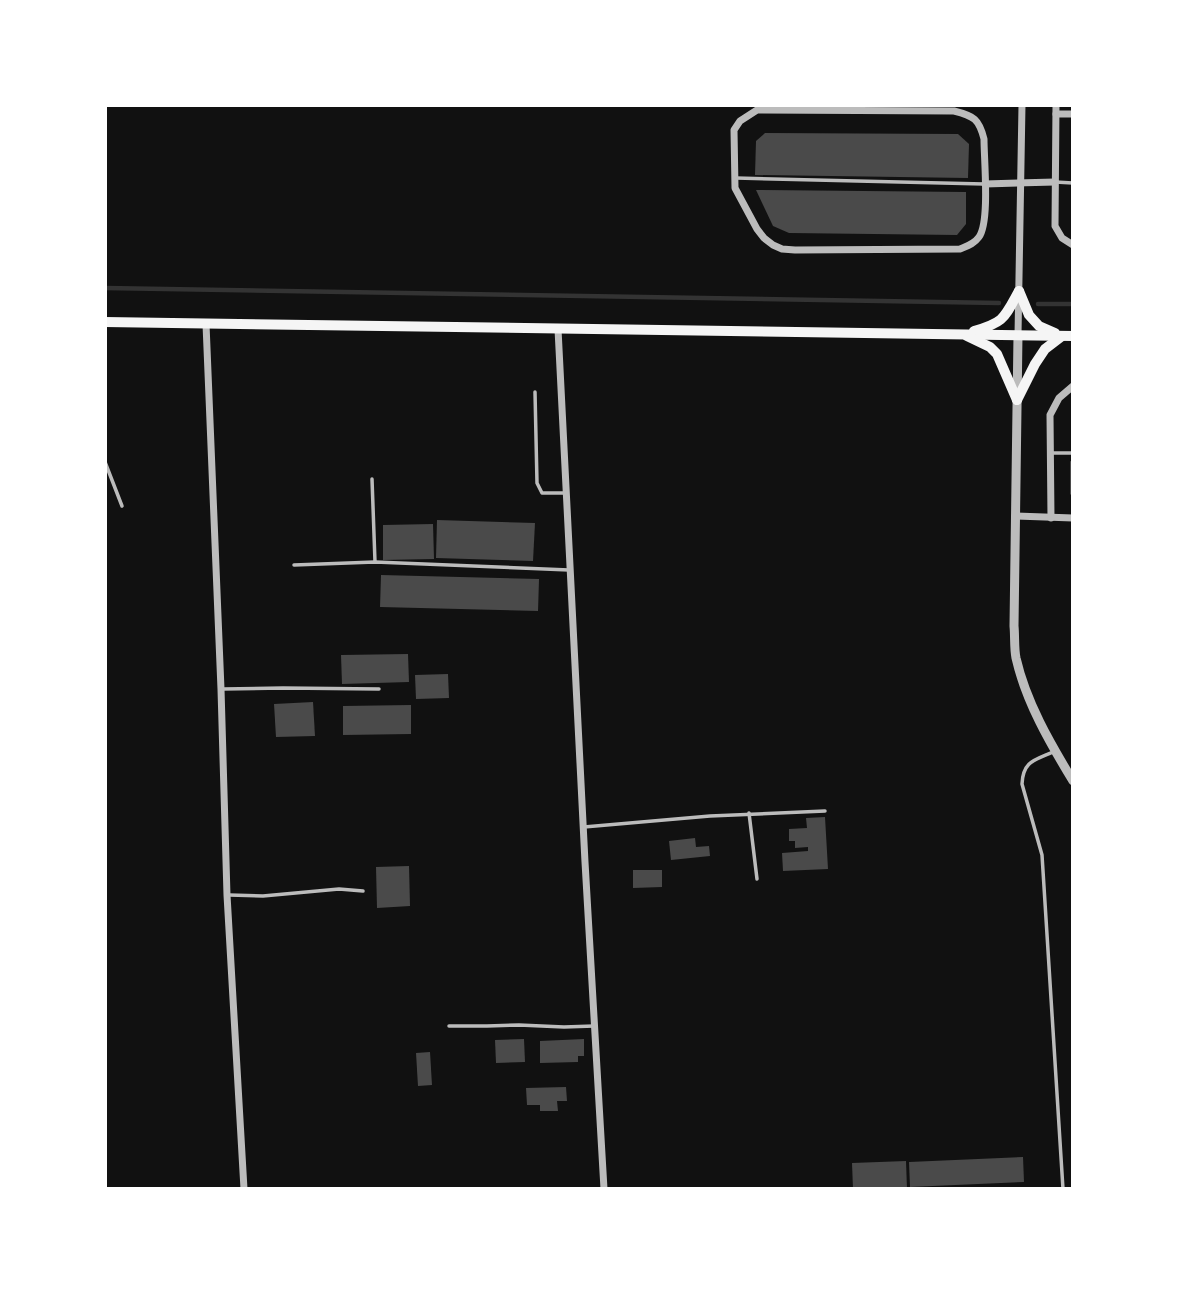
<svg xmlns="http://www.w3.org/2000/svg" width="1178" height="1294" viewBox="0 0 1178 1294" font-family="Poppins,sans-serif">
<style>
.lines{fill:none;stroke-linecap:round;stroke-linejoin:round}
.stream{stroke:#333;stroke-width:4.5}
.building{fill:#4a4a4a}
.service{stroke:#bcbcbc;stroke-width:3.5}
.minor{stroke:#bcbcbc;stroke-width:7}
.tertiary{stroke:#bcbcbc;stroke-width:9}
.secondary{stroke:#f5f5f5;stroke-width:10}
</style>
<rect width="100%" height="100%" fill="#111"/>
<g class="lines">
<!-- stream -->
<g class="stream">
<path d="M105,288l894,15"/>
<path d="M1038,304h35"/>
</g>
</g>
<!-- building -->
<g class="building">
<path d="M765,133l193,1 11,10 -1,34 -213,-3 1,-34z"/>
<path d="M756,190l210,2v32l-9,11 -168,-2 -16,-7z"/>
<path d="M1070,461l3,1v35l-3,-3z"/>
<path d="M437,520l98,3 -2,38 -97,-3z"/>
<path d="M433,524l1,35 -51,1v-35z"/>
<path d="M381,575l158,4 -1,32 -158,-4z"/>
<path d="M408,654l1,28 -67,2 -1,-29z"/>
<path d="M448,674l1,24 -33,1 -1,-24z"/>
<path d="M313,702l2,34 -39,1 -2,-33z"/>
<path d="M411,705v29l-68,1v-29z"/>
<path d="M825,817l3,52 -45,2 -1,-18 26,-2v-4l-13,1v-7h-6v-12l18,-1 -1,-10z"/>
<path d="M695,838l1,9 13,-1 1,10 -39,4 -2,-19z"/>
<path d="M409,866l1,40 -33,2 -1,-41z"/>
<path d="M633,870h29v17l-29,1z"/>
<path d="M524,1039l1,23 -29,1 -1,-23z"/>
<path d="M584,1039v17h-6v6l-38,1v-22z"/>
<path d="M430,1052l2,33 -14,1 -2,-33z"/>
<path d="M566,1087l1,14h-10l1,10h-18v-6h-13l-1,-17z"/>
<path d="M1023,1157l1,25 -114,5 -1,-25z"/>
<path d="M906,1161l1,28h-54l-1,-26z"/>
</g>
<g class="lines">
<!-- service -->
<g class="service">
<path d="M736,178l248,6"/>
<path d="M1055,182l18,1"/>
<path d="M105,392v70l17,44"/>
<path d="M535,392l2,91 5,10h23"/>
<path d="M1052,453h21"/>
<path d="M372,479l3,83"/>
<path d="M294,565l81,-3 194,8"/>
<path d="M223,689l60,-1 96,1"/>
<path d="M1053,752c-18,8 -30,9 -31,32l20,71 21,334"/>
<path d="M749,813l8,66"/>
<path d="M584,827l126,-11 115,-5"/>
<path d="M229,895l34,1 76,-7 24,2"/>
<path d="M449,1026h38l32,-1 45,2 30,-1"/>
</g>
<!-- minor -->
<g class="minor">
<path d="M1056,105l-1,121 7,12 11,7"/>
<path d="M757,110l197,1c20,5 25,8 30,28 0,21 6,83 -5,98 -5,7 -12,9 -19,12l-165,1 -13,-1 -9,-4 -9,-7 -7,-9 -22,-41 -1,-58 6,-9z"/>
<path d="M1056,114h17"/>
<path d="M985,184l70,-2"/>
<path d="M206,324l15,365 6,206 17,294"/>
<path d="M558,329l27,533 19,327"/>
<path d="M1018,335l4,-230"/>
<path d="M1015,516l58,2"/>
<path d="M1051,518l-1,-103 9,-17 14,-12"/>
</g>
<!-- tertiary -->
<path class="tertiary" d="M1018,335l-4,291c1,10 0,22 2,32 10,44 34,85 57,123"/>
<!-- secondary -->
<g class="secondary">
<path d="M1019,291l10,24 10,11 16,7"/>
<path d="M105,322l968,14"/>
<path d="M974,331c31,-9 30,-13 45,-40"/>
<path d="M967,336l23,11 7,7 20,46"/>
<path d="M1017,400l18,-36 10,-15 17,-13"/>
</g>
</g>
<!-- border -->
<rect width="1178" height="1294" fill="none" stroke="#ffffff" stroke-width="214"/>
</svg>
